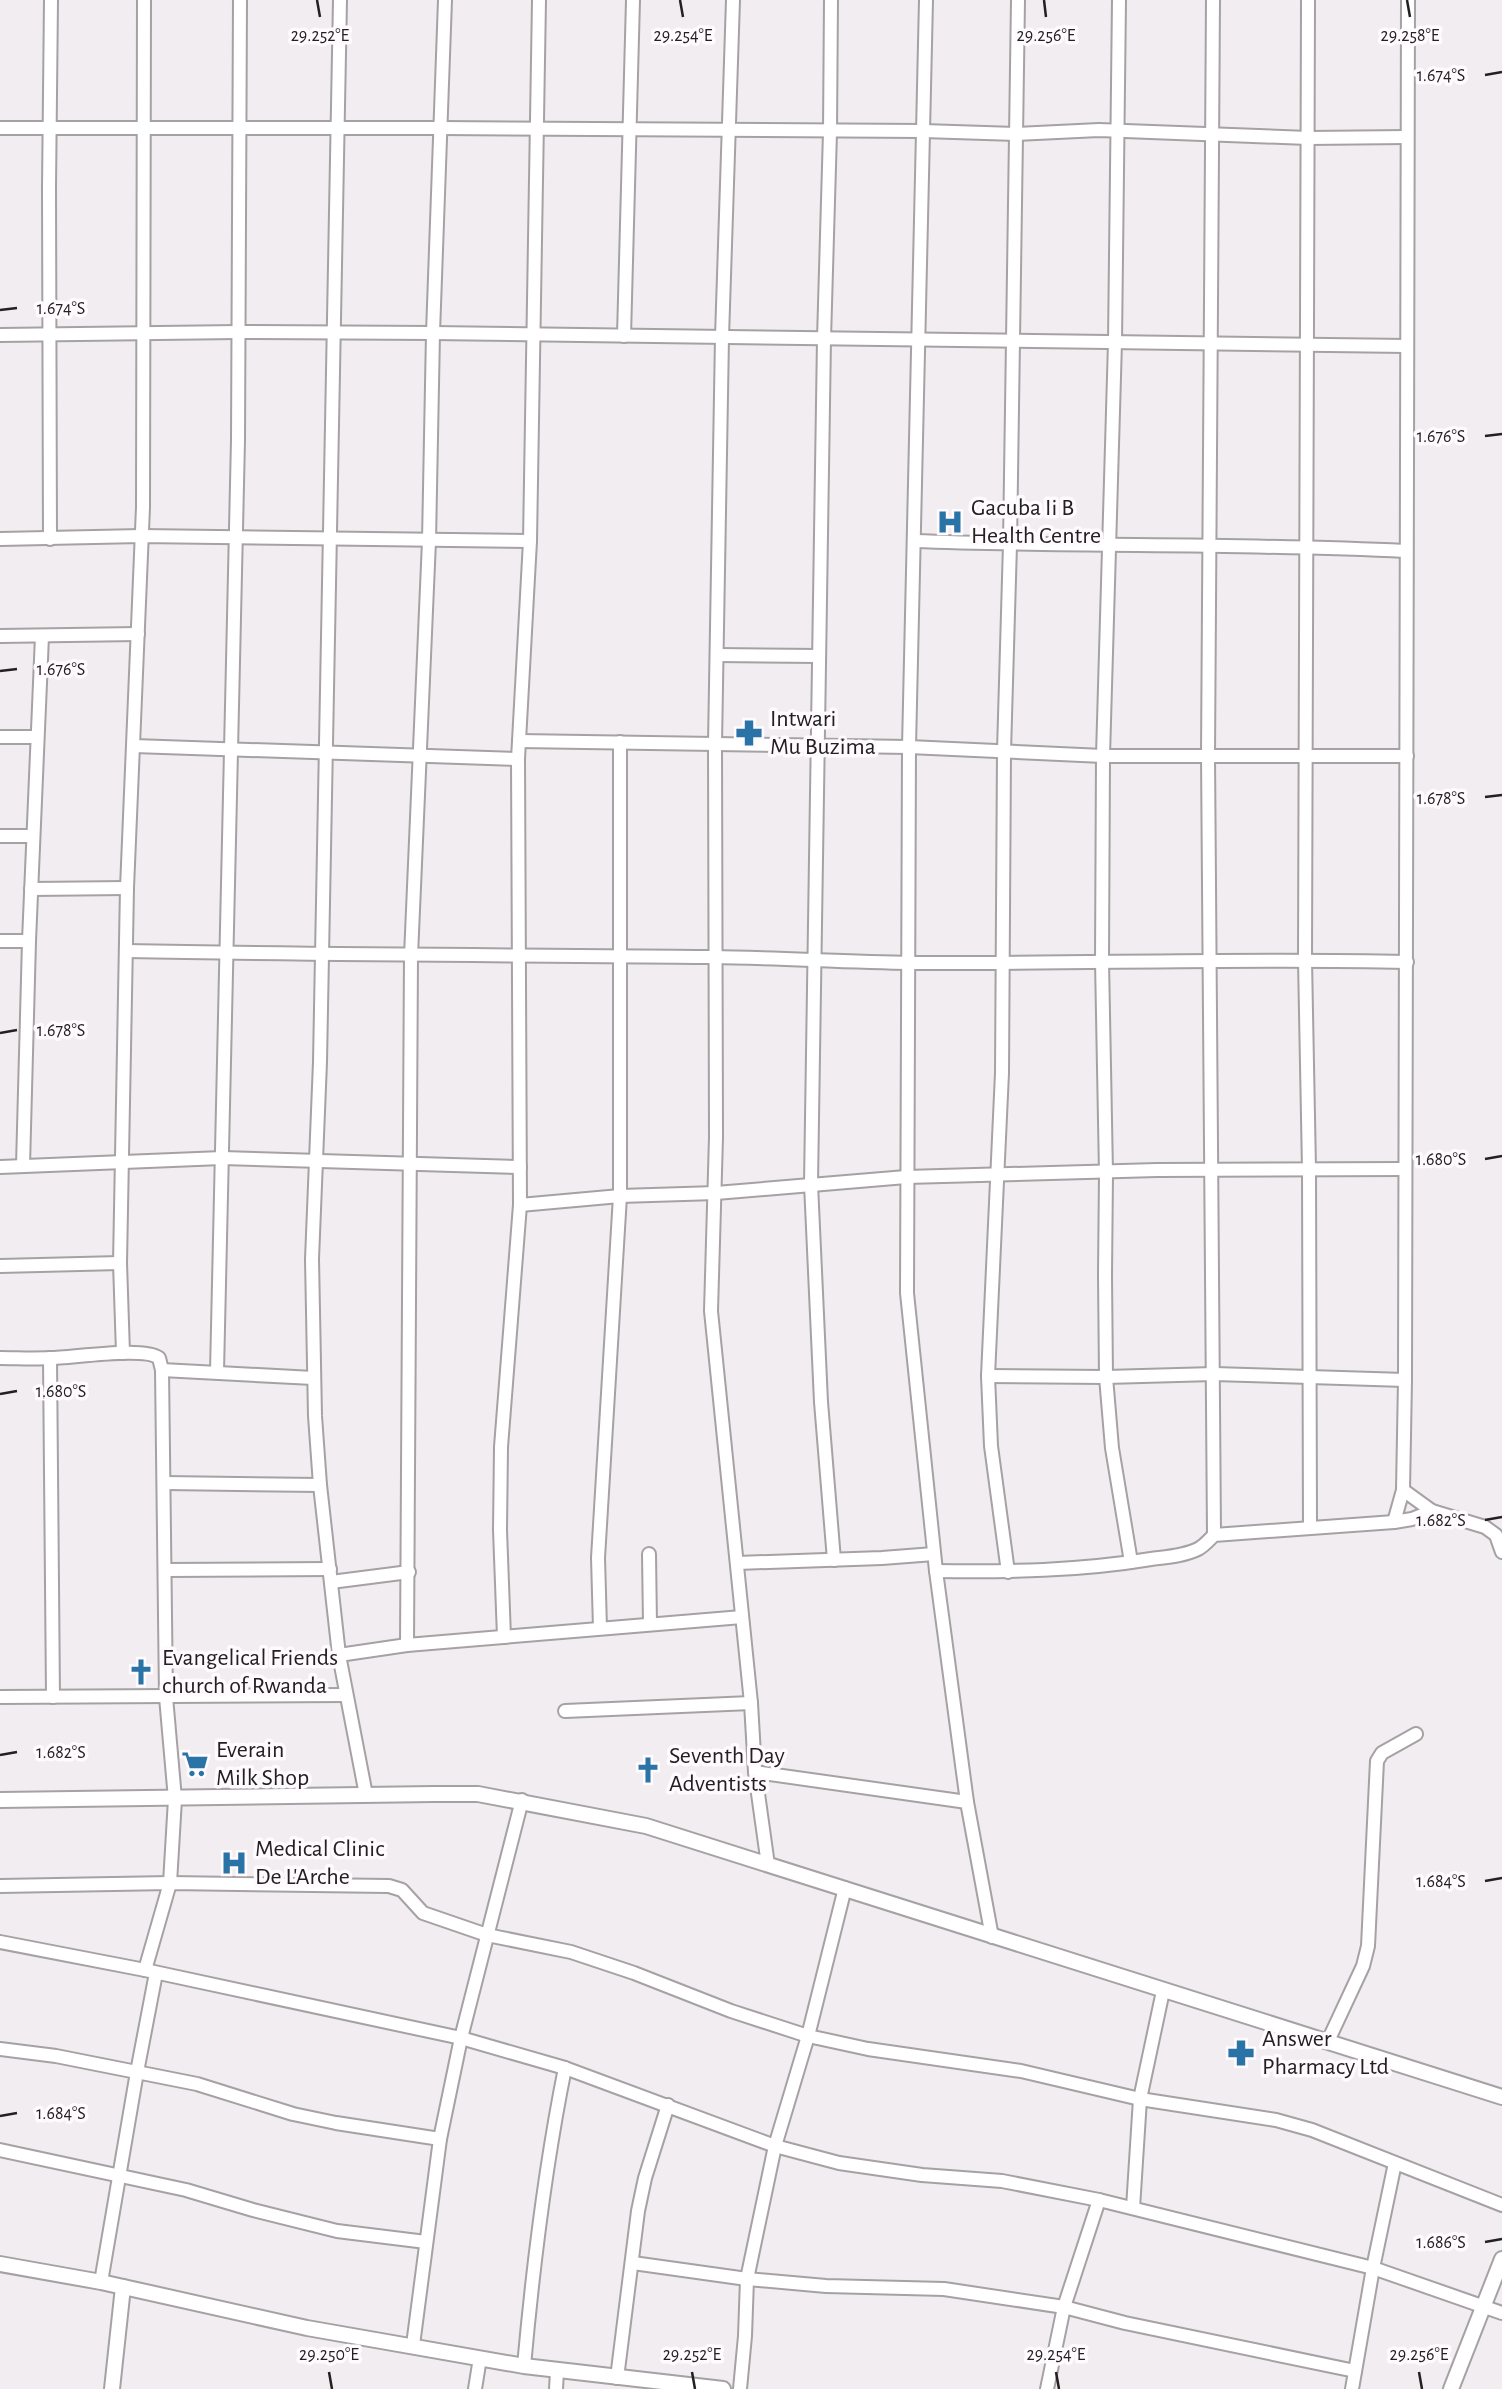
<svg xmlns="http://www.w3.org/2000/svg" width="1502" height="2389" viewBox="0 0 1502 2389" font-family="'Alegreya Sans',sans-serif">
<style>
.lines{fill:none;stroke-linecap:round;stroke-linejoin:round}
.minor-casing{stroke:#a6a1a4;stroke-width:16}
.tertiary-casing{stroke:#a6a1a4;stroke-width:18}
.minor{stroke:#fff;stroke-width:12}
.tertiary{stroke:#fff;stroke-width:14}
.ticks{fill:none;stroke:#222021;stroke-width:2.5}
.labels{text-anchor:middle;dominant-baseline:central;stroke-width:7;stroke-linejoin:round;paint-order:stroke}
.poi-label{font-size:24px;fill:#222021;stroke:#fffafd;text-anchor:start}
.ticks-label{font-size:18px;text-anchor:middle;fill:#222021;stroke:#fffafd;stroke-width:7;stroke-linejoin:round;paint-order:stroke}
</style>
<rect width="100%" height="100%" fill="#f2edf0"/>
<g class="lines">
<!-- minor casing -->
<g class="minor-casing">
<g id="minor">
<path d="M340,0l-20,1062 -8,197 3,157 5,69 19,170 27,140"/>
<path d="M733,0l-11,337 -7,407 1,393 -5,174 40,392 4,69 13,93"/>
<path d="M831,0l-1,132 -6,207 -13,845 10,218 13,158"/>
<path d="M926,0l-17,747 -2,546 29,278 31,231 25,135"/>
<path d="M1119,0l-4,342 -12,414 -1,205 4,212 -1,102 1,102 6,71 19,114"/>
<path d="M1213,0l-5,755 6,780"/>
<path d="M1308,0l-3,960 4,209 1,357"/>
<path d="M0,128h440l483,3 93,3 83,-4 209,8 99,-1"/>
<path d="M0,335l238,-3 195,1 974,13"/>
<path d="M624,336l9,-336"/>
<path d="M0,539l141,-3 389,5"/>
<path d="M50,539l-1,-351 2,-188"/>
<path d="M914,541c164,6 327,2 491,10"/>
<path d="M0,636l138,-2"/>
<path d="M717,655l102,1"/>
<path d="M0,737h37"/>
<path d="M519,741l390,6 194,9h304"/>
<path d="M134,746l384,13"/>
<path d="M0,836h33"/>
<path d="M31,889l96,-1"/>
<path d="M0,941h29"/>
<path d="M127,951c195,4 390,4 585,6 67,1 133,5 200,6 165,1 330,-5 495,-1"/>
<path d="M23,1166l6,-225 13,-305"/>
<path d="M0,1167l222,-9 298,9"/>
<path d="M520,1205l100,-9 96,-3 190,-16 251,-7 248,-1"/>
<path d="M0,1266l120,-3"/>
<path d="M123,1353l-3,-90 7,-375 16,-381 1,-507"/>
<path d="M0,1358c17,0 33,1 50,0 22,0 94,-12 109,0l3,12 4,327 9,102 -5,84 -25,87"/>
<path d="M50,1358l3,339"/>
<path d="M162,1370l151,8"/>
<path d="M217,1372l21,-932 2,-440"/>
<path d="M988,1376l118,1 108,-3 191,6"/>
<path d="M165,1483l155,2"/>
<path d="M1403,1490l29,21"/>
<path d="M1394,1522l9,-32 2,-110 3,-1380"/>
<path d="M649,1554l1,70"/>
<path d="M737,1563l145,-5 52,-4"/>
<path d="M166,1570l164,-1"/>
<path d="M936,1571c72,1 143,0 215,-12 15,-2 33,-3 47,-10 6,-3 11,-9 16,-14l180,-13 18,-3 20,-8 53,16 11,8 6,17"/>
<path d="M1008,1572l-17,-126 -3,-70 14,-303 2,-322 6,-207 8,-544"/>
<path d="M331,1582l78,-10"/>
<path d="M600,1628l-2,-70 22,-362v-454"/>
<path d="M504,1637l-4,-107 1,-83 19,-242 -2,-446 12,-218 9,-541"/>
<path d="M407,1645l4,-689 18,-415 4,-208 12,-333"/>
<path d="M339,1655l68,-10 335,-28"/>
<path d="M0,1697l346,-2"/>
<path d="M565,1711l186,-8"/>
<path d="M755,1772l212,30"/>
<path d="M0,1886l170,-3 219,3 13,4 21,23 64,22 84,17 63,21 97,38 77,25 60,13 153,22 119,28 136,21 36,10 190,75"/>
<path d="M0,1942l145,28 316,68 104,30 210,78 64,17 83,12 80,6 97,19 274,68 129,45"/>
<path d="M1328,2041l35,-75 5,-20 9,-185 5,-8 34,-19"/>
<path d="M0,2049l56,7 141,28 96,30 43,9 104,16"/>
<path d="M0,2150l186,40 67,20 84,21 89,11"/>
<path d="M1133,2208l7,-109 23,-108"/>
<path d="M633,2263l114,16 79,7 118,3 120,18 61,16 230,48"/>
<path d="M101,2282l36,-210 19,-99"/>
<path d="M413,2345l27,-206 21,-101 61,-238"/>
<path d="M524,2366c9,-100 21,-199 41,-298"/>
<path d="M617,2378l21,-167 7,-33 23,-73"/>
<path d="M475,2389l5,-31"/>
<path d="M556,2389l1,-18"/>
<path d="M740,2389l5,-53 2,-57 28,-133 33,-110 37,-148"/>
<path d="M1047,2389l17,-82 35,-107"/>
<path d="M1352,2389l21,-121 22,-105"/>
</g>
</g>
<!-- tertiary casing -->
<g class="tertiary-casing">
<g id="tertiary">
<path d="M0,1800l434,-6h44l168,32 856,271"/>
<path d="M0,2264l101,18 206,46 217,38 199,23"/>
<path d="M112,2389l11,-102"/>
<path d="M1451,2389l51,-130"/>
</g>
</g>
<!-- minor -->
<use href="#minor" class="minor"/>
<!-- tertiary -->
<use href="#tertiary" class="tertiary"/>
</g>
<!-- ticks -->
<path class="ticks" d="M317,0l3,17M680,0l3,17M1044,0l2,17M1407,0l3,17M1485,75l17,-3M0,310l17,-2M1485,436l17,-2M0,671l17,-2M1485,797l17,-2M0,1033l17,-3M1485,1159l17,-3M0,1394l17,-3M1485,1520l17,-3M0,1755l17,-3M1485,1881l17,-3M0,2116l17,-3M1485,2242l17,-3M329,2372l3,17M692,2372l3,17M1056,2372l3,17M1419,2372l3,17"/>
<!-- icons -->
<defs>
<g id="hospital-bare" transform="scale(2.1)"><path d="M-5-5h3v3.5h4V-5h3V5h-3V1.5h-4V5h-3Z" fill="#2973a7" stroke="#fffafd" stroke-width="2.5" paint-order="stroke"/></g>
<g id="pharmacy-bare" transform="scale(2.1)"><path d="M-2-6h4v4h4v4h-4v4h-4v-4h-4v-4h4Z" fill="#2973a7" stroke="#fffafd" stroke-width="2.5" paint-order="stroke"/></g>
<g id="church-bare" transform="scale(2.1)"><path d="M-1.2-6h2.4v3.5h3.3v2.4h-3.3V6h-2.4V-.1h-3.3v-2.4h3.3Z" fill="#2973a7" stroke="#fffafd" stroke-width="2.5" paint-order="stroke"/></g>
<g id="supermarket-bare" transform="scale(2.1)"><path d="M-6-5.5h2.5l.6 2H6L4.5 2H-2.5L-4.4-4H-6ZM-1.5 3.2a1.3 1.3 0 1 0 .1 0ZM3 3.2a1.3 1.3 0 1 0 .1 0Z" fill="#2973a7" stroke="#fffafd" stroke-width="2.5" paint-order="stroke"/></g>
</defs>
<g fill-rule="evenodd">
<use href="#hospital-bare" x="950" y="522"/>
<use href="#pharmacy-bare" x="749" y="733"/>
<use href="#church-bare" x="141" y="1672"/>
<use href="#supermarket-bare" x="195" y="1764"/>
<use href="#church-bare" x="648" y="1770"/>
<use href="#hospital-bare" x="234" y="1863"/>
<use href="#pharmacy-bare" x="1241" y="2053"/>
</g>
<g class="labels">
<!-- poi labels -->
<g class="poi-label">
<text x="971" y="508">Gacuba Ii B<tspan x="971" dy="28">Health Centre</tspan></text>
<text x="770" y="719">Intwari<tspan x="770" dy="28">Mu Buzima</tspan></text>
<text x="162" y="1658">Evangelical Friends<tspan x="162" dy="28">church of Rwanda</tspan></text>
<text x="216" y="1750">Everain<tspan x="216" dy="28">Milk Shop</tspan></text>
<text x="669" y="1756">Seventh Day<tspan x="669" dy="28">Adventists</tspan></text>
<text x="255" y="1849">Medical Clinic<tspan x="255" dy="28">De L'Arche</tspan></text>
<text x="1262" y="2039">Answer<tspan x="1262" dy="28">Pharmacy Ltd</tspan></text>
</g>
</g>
<g class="ticks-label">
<text x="320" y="41">29.252°E</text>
<text x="683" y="41">29.254°E</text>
<text x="1046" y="41">29.256°E</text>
<text x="1410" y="41">29.258°E</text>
<text x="1441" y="81">1.674°S</text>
<text x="61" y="314">1.674°S</text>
<text x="1441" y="442">1.676°S</text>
<text x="61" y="675">1.676°S</text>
<text x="1441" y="804">1.678°S</text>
<text x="61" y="1036">1.678°S</text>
<text x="1441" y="1165">1.680°S</text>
<text x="61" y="1397">1.680°S</text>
<text x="1441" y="1526">1.682°S</text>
<text x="61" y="1758">1.682°S</text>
<text x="1441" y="1887">1.684°S</text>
<text x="61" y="2119">1.684°S</text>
<text x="1441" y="2248">1.686°S</text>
<text x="329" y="2360">29.250°E</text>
<text x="692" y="2360">29.252°E</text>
<text x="1056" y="2360">29.254°E</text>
<text x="1419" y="2360">29.256°E</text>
</g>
</svg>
